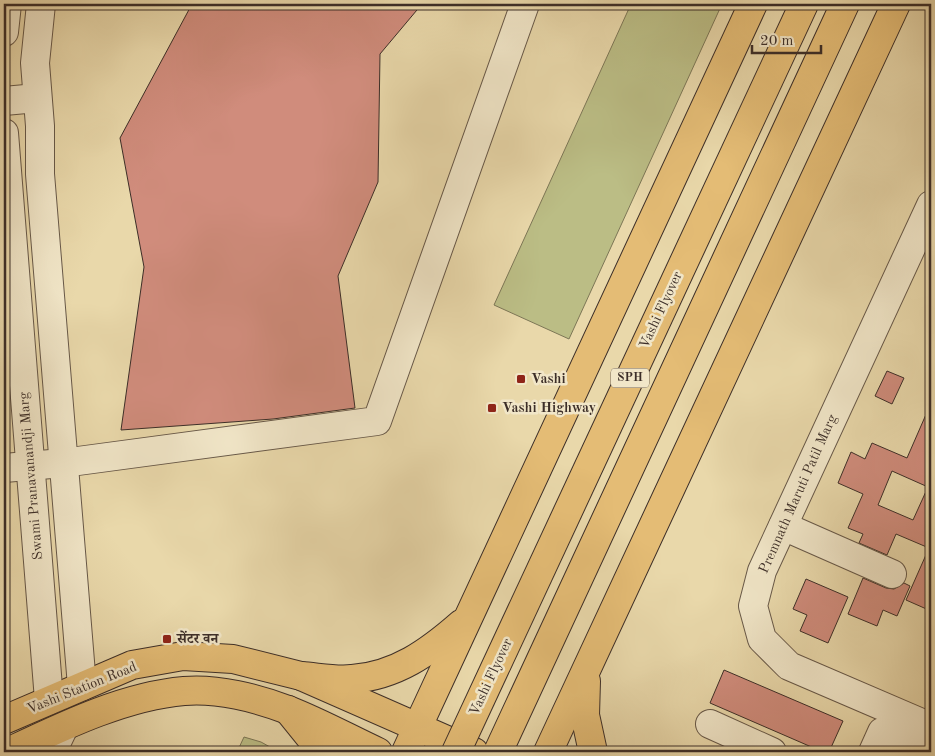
<svg xmlns="http://www.w3.org/2000/svg" width="935" height="756" viewBox="0 0 935 756" font-family="'Old Standard TT','Noto Serif Devanagari',serif">
<style>
.green{fill:#bbbd85;stroke:#7c7656}
.building{fill:#d08c7c;stroke:#3c2e28;fill-rule:evenodd}
.lines{fill:none;stroke-linecap:round;stroke-linejoin:round}
.minor-casing{stroke:#675848;stroke-width:30}
.major-casing{stroke:#3c2e28;stroke-width:30}
.highway-casing{stroke:#3c2e28;stroke-width:30}
.minor{stroke:#f1e6c8;stroke-width:28}
.major{stroke:#e4bc75;stroke-width:28}
.highway{stroke:#e4bc75;stroke-width:28}
.highway-bridge-casing{stroke:#3c2e28;stroke-width:30;stroke-linecap:butt}
.highway-bridge{stroke:#e4bc75;stroke-width:28}
.poi-dot{fill:#8f2418;stroke:#f1e6c8;stroke-width:2}
.labels{text-anchor:middle;dominant-baseline:central;stroke-width:5;stroke-linejoin:round;paint-order:stroke}
.shield{fill:#f1e6c8;stroke:#726558;stroke-width:1}
.shield-label{font-size:12px;font-weight:bold;fill:#3c2e28}
.street-label{font-size:14px;fill:#3c2e28;stroke:#f1e6c8}
.poi-label{font-size:14px;font-weight:bold;fill:#3c2e28;stroke:#f1e6c8;text-anchor:start}
</style>
<rect width="100%" height="100%" fill="#e9d8aa"/>
<filter id="stains"><feTurbulence type="fractalNoise" baseFrequency=".004" numOctaves="4"/><feColorMatrix values="0 0 0 0 .2 0 0 0 0 .09 0 0 0 0 .02 0 0 0 .5 -.17"/></filter>
<radialGradient id="worn" r=".72"><stop offset=".6" stop-color="#630" stop-opacity="0"/><stop offset="1" stop-color="#630" stop-opacity=".3"/></radialGradient>
<!-- green -->
<g class="green">
<path d="M631,4h91l-153,335 -75,-34z"/>
<path d="M244,737l17,5 18,10h-42z"/>
</g>
<!-- building -->
<g class="building">
<path d="M192,4h230l-42,50 -2,128 -40,94 17,132 -82,11 -152,11 23,-163 -24,-129z"/>
<path d="M887,371l17,7 -12,26 -17,-8z"/>
<path d="M931,403v208l-25,-11 23,-52 -33,-14 -9,21 -28,-12 4,-9 -15,-6 15,-34 -25,-11 13,-31 14,7 7,-16 35,15zM892,471l36,16 -15,33 -35,-15z"/>
<path d="M863,578l23,10 8,1 10,-6 6,3 -13,30 -14,-6 -6,16 -29,-12z"/>
<path d="M806,579l42,18 -20,46 -28,-12 7,-16 -14,-6z"/>
<path d="M724,670l119,51 -14,31h-6l-113,-49z"/>
</g>
<g class="lines">
<!-- minor casing -->
<g class="minor-casing">
<g id="minor">
<path d="M41,4l-6,59 5,63v48l42,512"/>
<path d="M4,32l3,-28"/>
<path d="M4,101l33,-3"/>
<path d="M4,133l45,567"/>
<path d="M931,205l-169,366 -9,35 9,33 27,27 142,61"/>
<path d="M4,468l59,-5 314,-42 148,-417"/>
<path d="M783,526l109,48"/>
<path d="M710,724l62,28"/>
<path d="M52,752l12,-25"/>
<path d="M873,752l9,-20 30,8 19,9"/>
</g>
</g>
<!-- major casing -->
<g class="major-casing">
<g id="major">
<path d="M4,720l128,-55 51,-9 50,3 68,17 173,76"/>
<path d="M8,752c53,-25 116,-56 176,-61 33,-3 73,7 104,19 31,12 60,28 90,42"/>
</g>
</g>
<!-- highway casing -->
<g class="highway-casing">
<g id="highway">
<path d="M301,676c16,1 35,5 51,3 44,-3 77,-27 109,-55"/>
<path d="M586,681l-1,34 8,37"/>
<path d="M288,710l34,42"/>
<path d="M406,752l347,-748"/>
<path d="M498,752l347,-748"/>
<path d="M548,752l348,-748"/>
</g>
</g>
<!-- minor -->
<use href="#minor" class="minor"/>
<!-- major -->
<use href="#major" class="major"/>
<!-- highway -->
<use href="#highway" class="highway"/>
<!-- highway-bridge casing -->
<g class="highway-bridge-casing">
<path id="highway-bridge" d="M456,752l348,-748"/>
</g>
<!-- highway-bridge -->
<use href="#highway-bridge" class="highway-bridge"/>
</g>
<!-- markers -->
<g class="poi-dot">
<rect x="516" y="374" width="10" height="10" rx="2.5"/>
<rect x="487" y="403" width="10" height="10" rx="2.5"/>
<rect x="162" y="634" width="10" height="10" rx="2.5"/>
</g>
<g class="labels">
<!-- shield labels -->
<rect class="shield" x="611" y="368.5" width="38" height="19" rx="4"/>
<g class="shield-label">
<text x="630" y="378">SPH</text>
</g>
<!-- street labels -->
<g class="street-label">
<text transform="translate(661 310) rotate(-65)">Vashi Flyover</text>
<text transform="translate(31 476) rotate(-95)">Swami Pranavanandji Marg</text>
<text transform="translate(798 494) rotate(-66)">Premnath Maruti Patil Marg</text>
<text transform="translate(491 677) rotate(-65)">Vashi Flyover</text>
<text transform="translate(82 688) rotate(-22)">Vashi Station Road</text>
</g>
<!-- poi labels -->
<g class="poi-label">
<text x="531" y="379">Vashi</text>
<text x="502" y="408">Vashi Highway</text>
<text x="177" y="639">सेंटर वन</text>
</g>
</g>
<!-- margin -->
<rect width="935" height="756" fill="none" stroke="#e9d8aa" stroke-width="20"/>
<rect x="5" y="5" width="925" height="746" fill="none" stroke="#3c2e28" stroke-width="2.5"/>
<rect x="10" y="10" width="915" height="736" fill="none" stroke="#3c2e28"/>
<!-- scale -->
<path d="M752 45v8h69v-8" fill="none" stroke="#3c2e28" stroke-width="2.5"/>
<text x="760" y="45" font-size="15" fill="#3c2e28" stroke="#f1e6c8" stroke-width="4" paint-order="stroke">20 m</text>
<rect width="100%" height="100%" filter="url(#stains)"/>
<rect width="100%" height="100%" fill="url(#worn)"/>
</svg>
